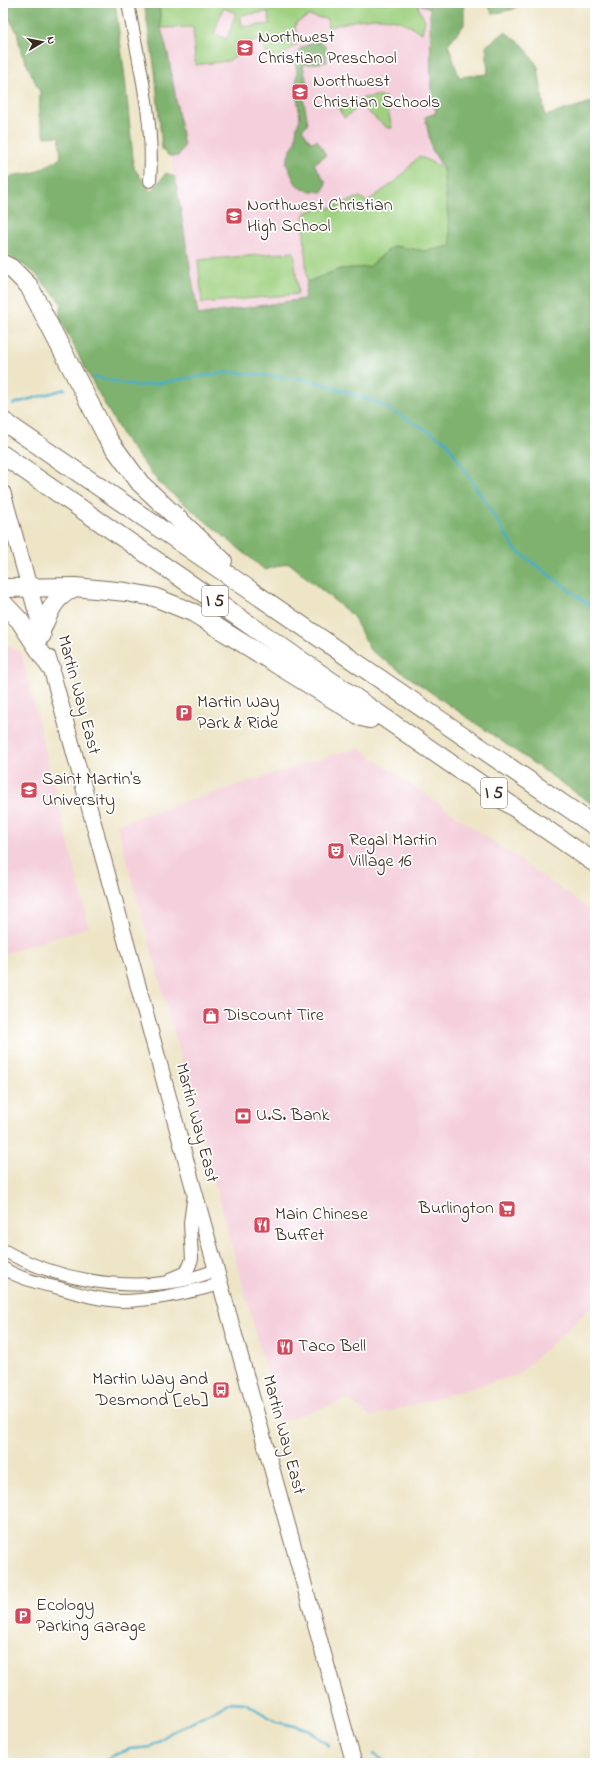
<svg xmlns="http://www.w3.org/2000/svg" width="598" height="1766" viewBox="0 0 598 1766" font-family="'Indie Flower',sans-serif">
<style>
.built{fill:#f4cfdc}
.green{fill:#9ed07f;stroke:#6c7d4e;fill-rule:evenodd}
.forest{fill:#7eb26e;stroke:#5c6e46}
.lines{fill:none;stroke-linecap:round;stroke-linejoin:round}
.stream{stroke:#49aec8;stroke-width:2.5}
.minor-casing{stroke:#7a6b59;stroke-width:14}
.major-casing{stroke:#7a6b59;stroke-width:17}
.highway-casing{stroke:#7a6b59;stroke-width:20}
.minor{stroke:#fff;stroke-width:12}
.major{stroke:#fff;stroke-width:15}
.highway{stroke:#fff;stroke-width:18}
.labels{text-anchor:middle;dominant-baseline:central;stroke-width:3.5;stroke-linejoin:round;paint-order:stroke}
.shield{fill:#fff;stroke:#766a62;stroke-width:1}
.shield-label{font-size:17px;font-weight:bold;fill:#3b2a1e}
.poi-label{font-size:18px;fill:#3b2a1e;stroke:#fff;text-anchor:start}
.street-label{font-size:18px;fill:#3b2a1e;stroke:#fff}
</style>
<rect width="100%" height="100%" fill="#fff"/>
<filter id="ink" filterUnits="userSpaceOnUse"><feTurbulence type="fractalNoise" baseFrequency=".025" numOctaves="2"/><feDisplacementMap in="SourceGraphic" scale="8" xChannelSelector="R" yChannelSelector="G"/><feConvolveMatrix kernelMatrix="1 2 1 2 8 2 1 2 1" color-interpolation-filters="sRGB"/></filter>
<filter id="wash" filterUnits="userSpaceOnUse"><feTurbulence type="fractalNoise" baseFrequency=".012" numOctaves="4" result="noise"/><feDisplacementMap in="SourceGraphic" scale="16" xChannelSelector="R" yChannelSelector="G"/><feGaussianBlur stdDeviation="0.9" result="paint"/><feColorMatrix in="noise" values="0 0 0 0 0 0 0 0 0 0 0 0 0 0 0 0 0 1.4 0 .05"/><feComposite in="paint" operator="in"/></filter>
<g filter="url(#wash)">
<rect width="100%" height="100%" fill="#eee5c7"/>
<!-- built -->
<g class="built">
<path d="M147,3h269l14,5 25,276 -258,31z"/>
<path d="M3,643l18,10 68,274 -86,27z"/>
<path d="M359,748l236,165v238l-7,3 7,27v123l-78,71 -147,42 -22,-18 -68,23 -163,-598 196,-63z"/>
</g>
<!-- green -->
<g class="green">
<path d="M159,3h257l2,1 1,6 6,10 -3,13c-7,-4 -15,-9 -23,-12 -22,-7 -49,0 -71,7l-1,-9 -18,-3 -13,7 -1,7 7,10 -21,17v3l-10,1 1,-7 -7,-1 -2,-13 -28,3 1,13 -8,5 -33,4 -2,-38 -32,1zM223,8l13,5 -9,26 -13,-5zM268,12l2,12 -28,3 -1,-12z"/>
<path d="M376,96l9,1 7,31h-5l-26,-22 -17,12 -5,-9 -2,-7z"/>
<path d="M419,156l24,12 9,78 -26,5 -33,-5 -24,21 -29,2 -33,13 -4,-64 3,-5 16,-8 2,5 36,-13 7,5 30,-22z"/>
<path d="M294,252l4,42 -96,9 -4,-43z"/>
</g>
<!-- forest -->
<g class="forest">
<path d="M3,3h112l10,75 9,90 17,24 15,-19 9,4 23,138 106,-16 3,-17 33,-13 29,-2 24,-21 33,5 25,-5 -8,-78 -11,-18 -7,-33 11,-4 -5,-24 -1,-81 -14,-5h48v22l-16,19 11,33 29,-3 -2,-28 19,-14 18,13 15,22 7,49 50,-15v705l-225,-156 -17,-34 -64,-53 -24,7 -106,-87 -35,-45 -30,-53 -35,-68 3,-13 -28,-32 -31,-20v-71l12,-6 18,-2 28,-15 -2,-22 -14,1 -6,-21 1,-24 -19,-40 -4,-20 -8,-14 -6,-3z"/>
<path d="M144,3h15l2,25 7,26 16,92 -6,10h-9l-7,-6 -7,-79z"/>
<path d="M486,3h35l-7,6 -21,5z"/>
<path d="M318,40l7,5 2,17 -24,3 6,29 -6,2 5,28 -6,5 9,13 6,-2 9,15 -12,9 12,19 -3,9c-29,-2 -25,-4 -37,-29l5,-14 4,-6 2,-17 3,-7 -4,-32 1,-17 -3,-9 3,-3 -2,-2 6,-8z"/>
</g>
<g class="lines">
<!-- stream -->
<g class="stream">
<path d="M93,377l46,9 90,-14 74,7 18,4 59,21 66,37 70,109 72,54 7,1"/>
<path d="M13,404l52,-15"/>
<path d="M374,1754l13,9"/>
<path d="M104,1763l8,-7 18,-7 20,-2 20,-14 60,-31 15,1 32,19 31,7 21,17"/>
</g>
</g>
</g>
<g filter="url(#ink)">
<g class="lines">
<!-- minor casing -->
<g class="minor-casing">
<g id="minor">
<path d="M128,3c10,57 27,120 22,178"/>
<path d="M3,1250c52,29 116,41 176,31 13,-2 26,-7 38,-11"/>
<path d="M3,1268c15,10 34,15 52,19 21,6 43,13 66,14 34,0 67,-9 100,-17"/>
<path d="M172,1278l12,-5 5,-6 3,-8 -2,-36 4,-30"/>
</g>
</g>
<!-- major casing -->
<g class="major-casing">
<g id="major">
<path d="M3,493l40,143"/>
<path d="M48,657l146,533 160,573"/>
</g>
</g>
<!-- highway casing -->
<g class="highway-casing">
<g id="highway">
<path d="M3,264l8,4 18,18 79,153 32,44 83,78"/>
<path d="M3,421l592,405"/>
<path d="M3,455l592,408"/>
<path d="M3,588l72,-1 51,5 28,5 40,16 168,104 8,2"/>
<path d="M3,603l17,18 31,47"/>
<path d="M41,631c9,-21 13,-34 34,-44"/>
</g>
</g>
<!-- minor -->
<use href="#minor" class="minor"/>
<!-- major -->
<use href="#major" class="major"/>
<!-- highway -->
<use href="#highway" class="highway"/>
</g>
</g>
<!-- icons -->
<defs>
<g id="school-square" transform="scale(0.9)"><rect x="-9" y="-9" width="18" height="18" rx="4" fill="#d1495b" stroke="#fff"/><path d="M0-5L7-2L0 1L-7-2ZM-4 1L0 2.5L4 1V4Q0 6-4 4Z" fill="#fff"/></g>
<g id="parking-square" transform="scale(0.9)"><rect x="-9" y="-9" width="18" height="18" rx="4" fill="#d1495b" stroke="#fff"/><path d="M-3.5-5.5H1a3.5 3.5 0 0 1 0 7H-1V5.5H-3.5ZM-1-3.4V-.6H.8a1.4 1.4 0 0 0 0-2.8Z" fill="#fff"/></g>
<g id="university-square" transform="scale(0.9)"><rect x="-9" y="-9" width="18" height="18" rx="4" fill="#d1495b" stroke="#fff"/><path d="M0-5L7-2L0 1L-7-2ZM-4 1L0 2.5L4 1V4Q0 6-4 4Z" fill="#fff"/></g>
<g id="theatre-square" transform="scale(0.9)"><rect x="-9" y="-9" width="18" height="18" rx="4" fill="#d1495b" stroke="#fff"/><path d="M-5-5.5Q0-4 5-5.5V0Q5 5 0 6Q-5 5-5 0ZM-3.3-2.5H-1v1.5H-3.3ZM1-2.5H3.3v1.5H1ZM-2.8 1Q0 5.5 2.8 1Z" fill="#fff"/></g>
<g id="shop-square" transform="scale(0.9)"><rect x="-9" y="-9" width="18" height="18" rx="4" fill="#d1495b" stroke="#fff"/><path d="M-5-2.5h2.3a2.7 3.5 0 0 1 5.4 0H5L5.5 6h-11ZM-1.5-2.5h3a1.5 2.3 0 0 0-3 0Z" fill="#fff"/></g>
<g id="bank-square" transform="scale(0.9)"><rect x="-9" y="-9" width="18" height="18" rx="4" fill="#d1495b" stroke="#fff"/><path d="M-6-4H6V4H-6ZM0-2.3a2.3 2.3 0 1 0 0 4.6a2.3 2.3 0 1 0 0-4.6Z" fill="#fff"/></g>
<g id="supermarket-square" transform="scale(0.9)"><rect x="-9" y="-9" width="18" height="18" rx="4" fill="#d1495b" stroke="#fff"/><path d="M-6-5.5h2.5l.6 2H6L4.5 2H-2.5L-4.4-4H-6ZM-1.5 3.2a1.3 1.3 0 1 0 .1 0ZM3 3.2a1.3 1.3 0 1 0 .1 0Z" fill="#fff"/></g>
<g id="restaurant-square" transform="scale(0.9)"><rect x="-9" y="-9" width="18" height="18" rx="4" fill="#d1495b" stroke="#fff"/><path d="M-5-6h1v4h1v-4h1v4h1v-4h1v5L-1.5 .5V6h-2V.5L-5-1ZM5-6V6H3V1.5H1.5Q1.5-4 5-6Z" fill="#fff"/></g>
<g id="bus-square" transform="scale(0.9)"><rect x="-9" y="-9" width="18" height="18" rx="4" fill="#d1495b" stroke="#fff"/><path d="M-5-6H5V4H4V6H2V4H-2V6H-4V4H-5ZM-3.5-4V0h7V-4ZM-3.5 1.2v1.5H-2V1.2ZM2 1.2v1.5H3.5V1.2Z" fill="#fff"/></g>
</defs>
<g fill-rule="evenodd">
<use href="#school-square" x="245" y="48"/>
<use href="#school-square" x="300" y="92"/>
<use href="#school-square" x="234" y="216"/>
<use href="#parking-square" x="184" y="713"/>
<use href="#university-square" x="29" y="790"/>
<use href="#theatre-square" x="336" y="851"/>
<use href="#shop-square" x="211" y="1016"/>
<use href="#bank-square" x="243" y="1116"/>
<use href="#supermarket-square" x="507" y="1209"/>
<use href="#restaurant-square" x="262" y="1225"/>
<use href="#restaurant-square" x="285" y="1347"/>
<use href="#bus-square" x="221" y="1390"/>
<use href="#parking-square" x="23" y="1616"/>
</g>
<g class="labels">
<!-- shield labels -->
<g class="shield">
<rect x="202" y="586" width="26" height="30" rx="3"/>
<rect x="481" y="778" width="26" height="30" rx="3"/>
</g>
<g class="shield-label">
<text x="215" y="601">I 5</text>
<text x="494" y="793">I 5</text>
</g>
<!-- poi labels -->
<g class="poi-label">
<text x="258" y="38">Northwest<tspan x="258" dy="21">Christian Preschool</tspan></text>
<text x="313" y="82">Northwest<tspan x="313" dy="21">Christian Schools</tspan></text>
<text x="247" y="206">Northwest Christian<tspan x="247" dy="21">High School</tspan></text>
<text x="197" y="703">Martin Way<tspan x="197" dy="21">Park &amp; Ride</tspan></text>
<text x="42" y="780">Saint Martin's<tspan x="42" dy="21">University</tspan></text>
<text x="349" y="841">Regal Martin<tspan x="349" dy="21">Village 16</tspan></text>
<text x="224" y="1016">Discount Tire</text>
<text x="256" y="1116">U.S. Bank</text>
<text x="494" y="1209" text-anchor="end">Burlington</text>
<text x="275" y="1215">Main Chinese<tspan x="275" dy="21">Buffet</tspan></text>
<text x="298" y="1347">Taco Bell</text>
<text x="208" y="1380" text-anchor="end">Martin Way and<tspan x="208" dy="21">Desmond [eb]</tspan></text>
<text x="36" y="1606">Ecology<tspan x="36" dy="21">Parking Garage</tspan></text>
</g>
<!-- street labels -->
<g class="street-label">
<text transform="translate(78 695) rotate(75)">Martin Way East</text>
<text transform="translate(196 1123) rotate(75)">Martin Way East</text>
<text transform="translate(283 1435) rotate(75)">Martin Way East</text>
</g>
</g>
<!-- margin -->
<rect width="598" height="1766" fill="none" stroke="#fff" stroke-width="16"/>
<!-- north arrow -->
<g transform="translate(42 42) rotate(80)" stroke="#ffffff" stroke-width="3" paint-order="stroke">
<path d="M0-3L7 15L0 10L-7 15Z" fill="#3b2a1e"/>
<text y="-6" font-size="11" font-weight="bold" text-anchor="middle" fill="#3b2a1e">N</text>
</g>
</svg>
